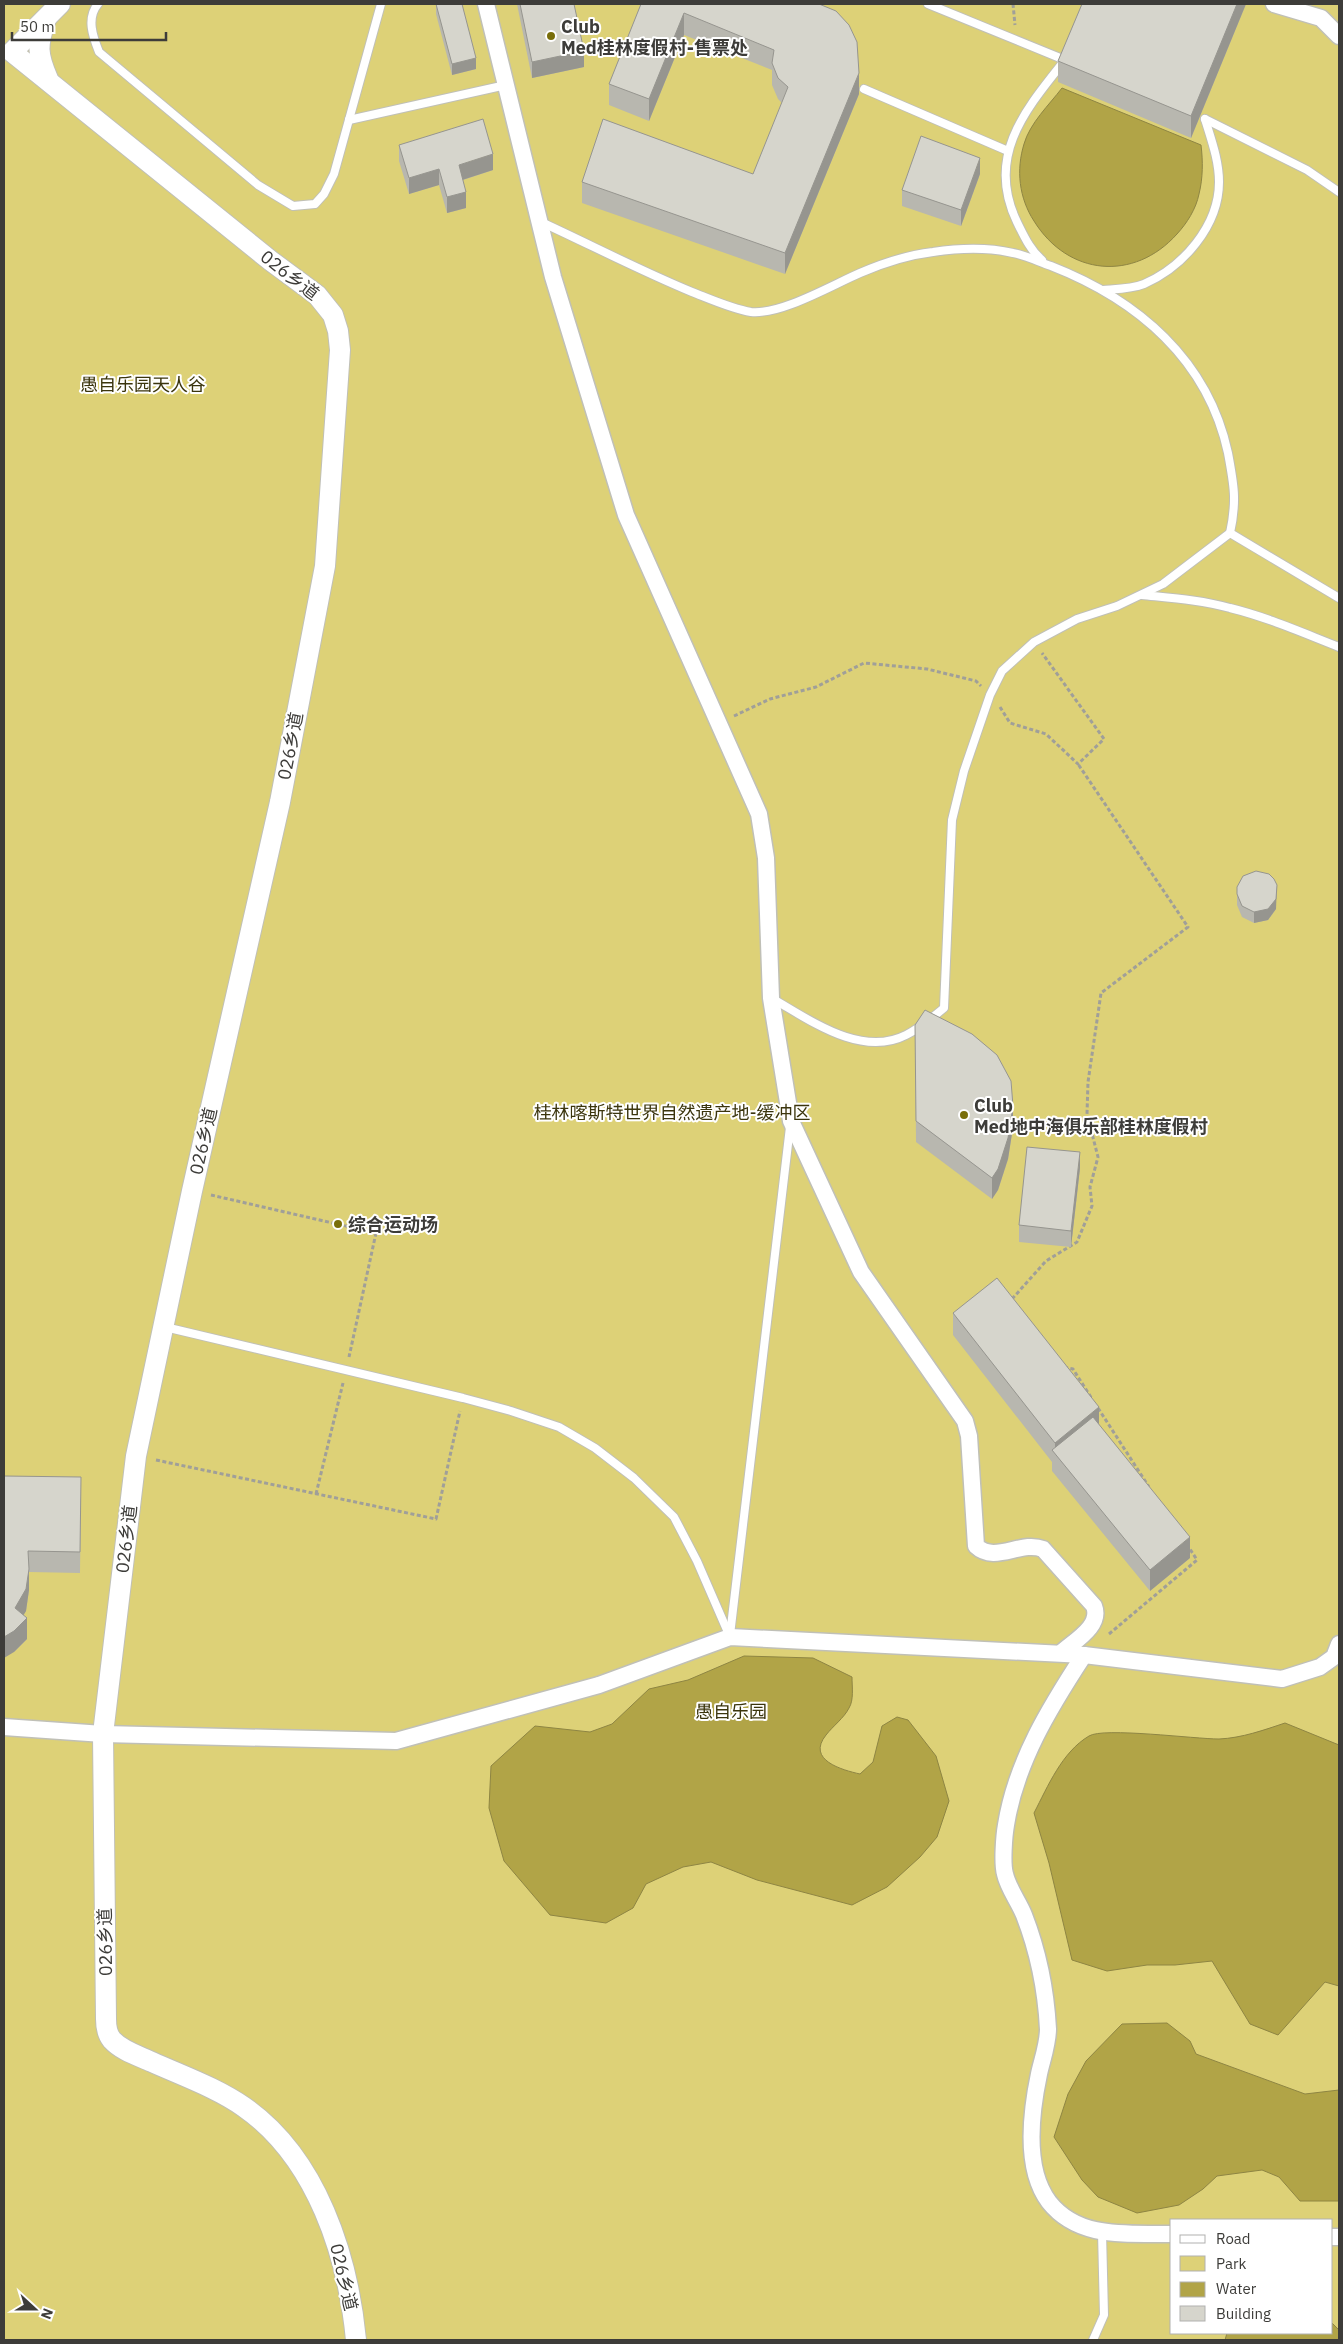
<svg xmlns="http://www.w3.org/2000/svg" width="1343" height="2344" viewBox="0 0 1343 2344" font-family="'IBM Plex Sans','Noto Sans SC',sans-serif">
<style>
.green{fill:#ddd177;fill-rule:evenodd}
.water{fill:#b1a447;stroke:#8e8543}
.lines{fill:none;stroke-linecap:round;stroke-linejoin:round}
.service-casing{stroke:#c0c0b7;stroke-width:10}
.minor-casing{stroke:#c0c0b7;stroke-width:19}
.tertiary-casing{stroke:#c0c0b7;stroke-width:22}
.path{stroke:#a09f99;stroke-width:3;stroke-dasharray:4 2.5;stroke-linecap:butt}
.service{stroke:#fff;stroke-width:8}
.minor{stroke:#fff;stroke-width:16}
.tertiary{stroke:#fff;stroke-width:20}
.wall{fill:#b8b7af}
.shaded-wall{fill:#96958f}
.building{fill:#d6d5cc;stroke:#96958f}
.poi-dot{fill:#796e0a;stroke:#fff;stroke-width:2}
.labels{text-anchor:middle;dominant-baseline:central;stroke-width:4;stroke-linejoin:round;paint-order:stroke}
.poi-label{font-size:18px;font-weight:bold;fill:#3d3c39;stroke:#fff;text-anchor:start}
.street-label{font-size:18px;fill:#3d3c39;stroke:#fff}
.park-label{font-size:18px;fill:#3b350d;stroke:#fff}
</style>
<rect width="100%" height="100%" fill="#f3f2e9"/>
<!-- green -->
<path class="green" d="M4,4h1335v2336h-1335zM1172,2220h160v113h-160z"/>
<!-- water -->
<g class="water">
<path d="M1062,88l139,57c2,16 2,33 -2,49 -3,15 -12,29 -22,40 -43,48 -109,42 -143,-13 -15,-23 -18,-51 -10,-77 6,-21 25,-39 38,-56z"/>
<path d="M744,1656l69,2 39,19c0,10 2,23 -3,31 -5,10 -16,18 -23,27 -20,25 16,35 34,39l13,-12 9,-36 15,-9 11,3 28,36 13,45 -12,36 -17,20 -33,30 -35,18 -95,-25 -46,-18 -28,5 -37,17 -13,24 -27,15 -56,-8 -46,-54 -15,-53 2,-42 44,-40 55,6 22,-8 37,-35 39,-9z"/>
<path d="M1285,1723l54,22v241l-14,-4 -47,53 -28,-11 -38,-63 -37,4h-28l-40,6 -35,-11 -23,-97 -15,-50c14,-27 28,-61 55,-77 14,-9 106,3 130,3 23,-1 45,-9 66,-16z"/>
<path d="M1167,2023l23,18 6,13 109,40 34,-4v111h-39l-21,-24 -17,-7 -45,6 -14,13 -24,16 -42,8 -39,-16 -16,-17 -28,-43 14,-43 18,-33 36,-37z"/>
<path d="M1332,2323l7,7v10h-114l2,-7h105z"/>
</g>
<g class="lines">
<!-- service casing -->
<g class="service-casing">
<g id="service">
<path d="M98,4c-12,14 -5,33 1,48l159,133 35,21 22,-2 9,-10 10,-20 47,-170"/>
<path d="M928,4l137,56c-39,49 -80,96 -48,162 7,14 13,28 25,38"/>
<path d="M864,89l144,62"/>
<path d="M1205,119l102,51 32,22"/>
<path d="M349,120l157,-35"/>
<path d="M541,222c50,23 100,49 151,70 18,7 40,17 59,20 30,3 81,-27 109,-39 23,-10 48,-18 73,-21 27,-4 54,-5 80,1 13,2 26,9 38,13 87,34 157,94 177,187 6,32 9,48 2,80l109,65"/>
<path d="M1103,290c13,-1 29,-1 41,-6 39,-17 75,-58 75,-102 0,-22 -8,-43 -14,-63"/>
<path d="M1142,595c29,3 59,5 88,13 37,9 73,25 109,39"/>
<path d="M773,999c37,21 88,59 133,36 14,-7 26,-17 38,-27l8,-188 12,-49 26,-76 12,-24 32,-29 43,-23 40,-13 46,-22 67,-51"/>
<path d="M165,1327l298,71 48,13 48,16 36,21 39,30 40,39 23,44 33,76"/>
<path d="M730,1635l60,-508"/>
<path d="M1093,2340l11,-25 -2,-83"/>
</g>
</g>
<!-- minor casing -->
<g class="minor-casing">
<g id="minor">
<path d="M486,4l67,273 73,238 133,299 7,44 5,140 20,123 70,151 104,149 4,15 7,110c19,18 45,-6 67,3l51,57c8,20 -20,35 -33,47"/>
<path d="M1274,4l47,14 18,18"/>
<path d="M1084,1655c-34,52 -68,107 -78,170 -2,11 -4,39 -1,49 3,14 14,28 19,41 14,36 22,76 24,114 0,15 -6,31 -9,45 -8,38 -15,95 10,128 30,38 79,31 123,32"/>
<path d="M4,1727l99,7 293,7 203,-56 131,-48 354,18 198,24 38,-12 14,-10 5,-13"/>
<path d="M1332,2237h7"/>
</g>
</g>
<!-- tertiary casing -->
<g class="tertiary-casing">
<g id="tertiary">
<path d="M60,4l-48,48 259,209 46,34 16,20 5,16 2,19 -15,216 -45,236 -88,389 -56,265 -33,278 3,285c0,8 1,15 6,21 10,11 27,16 40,22 31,14 65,26 92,45 73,51 104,149 112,233"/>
<path d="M46,19c-9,26 -9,35 2,60"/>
</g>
</g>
<!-- path -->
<g class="path">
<path d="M1013,4l2,21"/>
<path d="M1000,707l10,16 36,11 32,30 26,-25 -62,-86"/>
<path d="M734,716l36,-17 46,-12 48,-24 63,6 49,12 5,5"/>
<path d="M211,1195l165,38 -27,124"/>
<path d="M1012,1299l34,-38 31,-19 15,-36 -2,-19 8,-30 -11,-43 1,-32 13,-89 87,-66 -110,-163"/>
<path d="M1064,1367l9,2 19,30"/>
<path d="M1098,1408l51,79"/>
<path d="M156,1460l280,59 24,-108"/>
<path d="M316,1494l27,-111"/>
<path d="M1109,1634l88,-74 -9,-14"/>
</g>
<!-- service -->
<use href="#service" class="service"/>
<!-- minor -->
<use href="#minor" class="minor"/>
<!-- tertiary -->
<use href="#tertiary" class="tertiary"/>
</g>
<!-- wall -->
<g class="wall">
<path d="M436,4l40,65 -24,6 -16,-61z"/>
<path d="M517,4h57l10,63 -52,11z"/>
<path d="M641,4h178l40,90 -74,180 -203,-71v-21l171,-8 29,-71 -4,-4 -6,-14v-15l-88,-35 -35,86 -40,-16v-21z"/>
<path d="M1082,4h164l-55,134 -133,-56v-21z"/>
<path d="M399,145l94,25 -30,10 3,28 -19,5 -8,-28 -30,9 -10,-33z"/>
<path d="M980,174l-19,52 -59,-20v-16z"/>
<path d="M1237,887l39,22 -8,11 -14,3 -12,-6 -5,-12z"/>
<path d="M915,1025l98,102 -5,32 -10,31 -6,9 -76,-57z"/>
<path d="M1080,1168l-9,79 -52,-5v-17z"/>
<path d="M953,1313l146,112 91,133 -40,33 -98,-120v-9l-99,-127z"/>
<path d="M4,1476l77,23 -1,74 -51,-1v18l-3,21 -3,4 4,24 -13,13z"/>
</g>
<!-- shaded-wall -->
<g class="shaded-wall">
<path d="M1237,4h9l-55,134v-22z"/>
<path d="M684,13v22l-35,86v-22z"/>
<path d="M584,51v16l-52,11v-16z"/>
<path d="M476,58v11l-24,6v-11z"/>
<path d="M859,73v21l-74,180v-21z"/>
<path d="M493,154v16l-34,11v-16z"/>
<path d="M980,158v16l-19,52v-16z"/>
<path d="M439,169v16l-30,9v-16z"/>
<path d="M466,192v16l-19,5v-16z"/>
<path d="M1277,885l-1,24 -8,11 -14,3v-11z"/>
<path d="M1013,1106v21l-5,32 -10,31 -6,9v-21z"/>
<path d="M1080,1152v16l-9,79v-16z"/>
<path d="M1099,1407v22l-44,24v-10z"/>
<path d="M1190,1537v21l-40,33v-21z"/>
<path d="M29,1569v21l-3,21 -11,19v-22z"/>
<path d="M27,1618v21l-13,13 -10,6v-21z"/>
</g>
<!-- building -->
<g class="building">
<path d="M436,4h26l14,54 -24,6z"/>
<path d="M520,4h54l10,47 -52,11z"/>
<path d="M641,4h178l17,7 13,14 8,17 2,31 -74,180 -203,-71 21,-63 150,55 35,-87 -10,-9 -6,-15 2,-13 -90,-37 -35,86 -40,-15z"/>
<path d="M1082,4h155l-46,112 -133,-55z"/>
<path d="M483,119l10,35 -34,11 7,27 -19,5 -8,-28 -30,9 -10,-33z"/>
<path d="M921,136l59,22 -19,52 -59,-20z"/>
<path d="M1256,871l13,3 5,5 3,6 -1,14 -8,10 -14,3 -12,-6 -5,-12v-7l6,-11z"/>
<path d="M925,1010l47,24 25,21 14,26 2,25 -5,32 -10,31 -6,9 -76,-57 -1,-96z"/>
<path d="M1027,1147l53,5 -9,79 -52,-6z"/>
<path d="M997,1278l102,129 -44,36 -102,-130z"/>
<path d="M1093,1417l97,120 -40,33 -98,-120z"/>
<path d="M4,1476l77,1 -1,75 -52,-1 1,18 -3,20 -11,19 12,10 -13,13 -10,6z"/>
</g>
<!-- markers -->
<g class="poi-dot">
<circle cx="551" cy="36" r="5"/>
<circle cx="964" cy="1115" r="5"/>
<circle cx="338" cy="1224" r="5"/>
</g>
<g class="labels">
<!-- poi labels -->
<g class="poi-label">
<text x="561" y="26">Club<tspan x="561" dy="21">Med桂林度假村-售票处</tspan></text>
<text x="974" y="1105">Club<tspan x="974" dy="21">Med地中海俱乐部桂林度假村</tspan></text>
<text x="348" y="1224">综合运动场</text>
</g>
<!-- street labels -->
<g class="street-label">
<text transform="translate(290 275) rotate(38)">026乡道</text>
<text transform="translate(290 746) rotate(-79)">026乡道</text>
<text transform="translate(203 1141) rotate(-77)">026乡道</text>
<text transform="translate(126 1539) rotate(-83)">026乡道</text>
<text transform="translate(105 1942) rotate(-91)">026乡道</text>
<text transform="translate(344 2277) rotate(77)">026乡道</text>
</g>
<!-- park labels -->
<g class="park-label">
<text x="143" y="384">愚自乐园天人谷</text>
<text x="672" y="1112">桂林喀斯特世界自然遗产地-缓冲区</text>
<text x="731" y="1711">愚自乐园</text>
</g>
</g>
<!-- border -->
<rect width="1343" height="2344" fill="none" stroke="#3d3c39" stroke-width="10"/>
<!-- legend -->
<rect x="1170" y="2219" width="162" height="115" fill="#ffffff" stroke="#b1b1b0"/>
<rect x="1180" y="2235" width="25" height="8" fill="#ffffff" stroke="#b1b1b0"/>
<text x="1216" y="2244" font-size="15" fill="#3d3c39">Road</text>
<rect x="1180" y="2256" width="25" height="15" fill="#ddd177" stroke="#b1b1b0"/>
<text x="1216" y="2269" font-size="15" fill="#3d3c39">Park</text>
<rect x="1180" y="2282" width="25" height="15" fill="#b1a447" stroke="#b1b1b0"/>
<text x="1216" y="2294" font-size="15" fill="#3d3c39">Water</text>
<rect x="1180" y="2306" width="25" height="15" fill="#d6d5cc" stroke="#b1b1b0"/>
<text x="1216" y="2319" font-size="15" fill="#3d3c39">Building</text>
<!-- north arrow -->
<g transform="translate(35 2309) rotate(111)" stroke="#ffffff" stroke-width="4" paint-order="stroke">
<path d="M0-4L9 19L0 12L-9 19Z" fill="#3d3c39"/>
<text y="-8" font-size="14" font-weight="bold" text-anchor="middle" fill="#3d3c39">N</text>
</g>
<!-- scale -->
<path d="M12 32v8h154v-8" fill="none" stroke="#3d3c39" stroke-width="2.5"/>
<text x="20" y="32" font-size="15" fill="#3d3c39" stroke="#ffffff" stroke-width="4" paint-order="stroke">50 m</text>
</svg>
